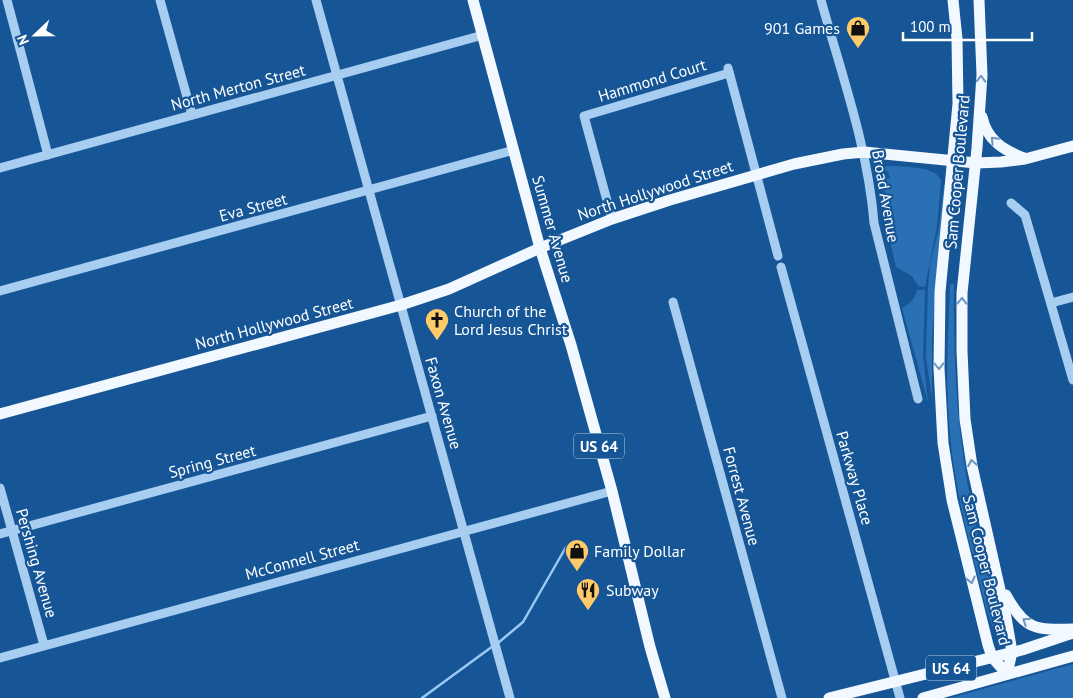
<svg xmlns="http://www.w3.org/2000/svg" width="1073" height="698" viewBox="0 0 1073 698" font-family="'PT Sans',sans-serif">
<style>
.green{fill:#2970b4}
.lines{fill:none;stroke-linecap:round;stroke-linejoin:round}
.stream{stroke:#9ac9f4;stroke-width:2.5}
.minor{stroke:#a7cdf1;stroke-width:9}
.major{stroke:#f2f8ff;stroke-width:11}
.oneway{stroke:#6e97c0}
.labels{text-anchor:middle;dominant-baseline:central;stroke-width:4.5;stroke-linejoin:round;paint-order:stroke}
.shield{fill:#165696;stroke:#b9cce0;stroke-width:1}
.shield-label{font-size:15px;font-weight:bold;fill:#fff}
.poi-label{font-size:16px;fill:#fff;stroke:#165696;text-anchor:start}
.street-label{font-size:16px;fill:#fff;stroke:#165696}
</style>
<rect width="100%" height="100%" fill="#165696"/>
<!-- green -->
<g class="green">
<path d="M880,166c16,1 53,-2 61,14l-4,46 -12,61 -7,-1 -6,-10 -16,-9 -10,-43 1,-20 -4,-24 7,-2 -2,-7 -7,1z"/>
<path d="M944,185h1l-13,153v61l-6,-42 2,-70 2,-23 9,-36z"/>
<path d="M950,284h4c-1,92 5,184 30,273 4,15 25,73 16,84l-1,-1c-12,-21 -17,-49 -23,-72 -12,-45 -22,-89 -26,-135 -5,-50 -2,-99 0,-149z"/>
<path d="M917,290h8l-2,66 5,46 -26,-94c9,-5 13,-9 15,-18z"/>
<path d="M1073,664v34h-123z"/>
</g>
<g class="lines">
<!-- stream -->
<g class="stream">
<path d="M498,643l25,-21 43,-75"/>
<path d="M422,698l71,-52"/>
</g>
<!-- minor -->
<g class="minor">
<path d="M7,0l41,155"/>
<path d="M160,0l32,115"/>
<path d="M316,0l194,698"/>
<path d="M821,0c20,73 47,147 53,223l44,176"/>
<path d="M728,68l50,188"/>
<path d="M0,168l483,-133"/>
<path d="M1011,203l14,12 48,165"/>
<path d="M612,219l-28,-103 145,-43"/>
<path d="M781,267l119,431"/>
<path d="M0,291l514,-141"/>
<path d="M673,302l109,396"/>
<path d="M1051,303l22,-6"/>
<path d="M0,488l44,157"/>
<path d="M0,534l432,-118"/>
<path d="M0,658l612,-167"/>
</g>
<!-- major -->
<g class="major">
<path d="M473,0l67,248 31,97 41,146 38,156 15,51"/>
<path d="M953,0l4,39 1,65 -18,188 -1,76 4,75 9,57 36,145 4,12 15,17"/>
<path d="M979,0l3,75 -5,73 -15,145v58l3,68 7,47 33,146 7,40 -5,22"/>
<path d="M982,117c5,23 21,33 42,41"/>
<path d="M0,414l401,-109 48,-16 91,-41 72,-29 58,-19 124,-36 49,-10 21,-2 112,11 25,-1 24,-3 48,-13"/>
<path d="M1006,595c19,35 29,35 67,34"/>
<path d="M829,698l193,-48 51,-17"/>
<path d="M923,698l150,-42"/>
</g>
</g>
<!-- one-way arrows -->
<defs><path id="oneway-chevron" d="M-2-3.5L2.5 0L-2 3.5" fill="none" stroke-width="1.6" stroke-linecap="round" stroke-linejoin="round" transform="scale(1.25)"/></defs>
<g class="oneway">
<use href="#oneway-chevron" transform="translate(981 79) rotate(-88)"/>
<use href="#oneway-chevron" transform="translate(994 140) rotate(-134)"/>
<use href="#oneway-chevron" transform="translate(962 301) rotate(-89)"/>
<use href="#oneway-chevron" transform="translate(939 366) rotate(89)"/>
<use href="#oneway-chevron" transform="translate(972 463) rotate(-100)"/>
<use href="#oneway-chevron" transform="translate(971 580) rotate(76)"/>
<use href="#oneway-chevron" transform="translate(1026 621) rotate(-146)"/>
</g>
<!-- icons -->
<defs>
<g id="shop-pin" transform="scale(1.25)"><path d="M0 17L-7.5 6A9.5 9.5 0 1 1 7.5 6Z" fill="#ffca68" stroke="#165696"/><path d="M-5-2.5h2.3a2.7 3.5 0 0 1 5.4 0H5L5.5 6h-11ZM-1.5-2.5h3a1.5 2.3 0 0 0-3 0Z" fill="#111"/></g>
<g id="church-pin" transform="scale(1.25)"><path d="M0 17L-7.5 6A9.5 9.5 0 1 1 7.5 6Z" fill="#ffca68" stroke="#165696"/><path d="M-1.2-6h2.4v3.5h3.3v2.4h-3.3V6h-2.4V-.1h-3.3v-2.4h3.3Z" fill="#111"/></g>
<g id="restaurant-pin" transform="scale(1.25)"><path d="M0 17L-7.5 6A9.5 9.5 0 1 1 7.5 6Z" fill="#ffca68" stroke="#165696"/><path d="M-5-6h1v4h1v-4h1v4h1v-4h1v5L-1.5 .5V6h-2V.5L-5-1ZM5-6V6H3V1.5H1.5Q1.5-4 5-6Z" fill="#111"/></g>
</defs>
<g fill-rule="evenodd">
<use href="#shop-pin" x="858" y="28"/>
<use href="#church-pin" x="437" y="320"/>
<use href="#shop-pin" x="577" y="551"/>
<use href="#restaurant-pin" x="588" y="590"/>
</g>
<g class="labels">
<!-- shield labels -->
<g class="shield">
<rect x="574" y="433.5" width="50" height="25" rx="4"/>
<rect x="926" y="655.5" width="50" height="25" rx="4"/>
</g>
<g class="shield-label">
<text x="599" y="446">US 64</text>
<text x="951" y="668">US 64</text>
</g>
<!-- poi labels -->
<g class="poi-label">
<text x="840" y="28" text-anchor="end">901 Games</text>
<text x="454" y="311">Church of the<tspan x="454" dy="18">Lord Jesus Christ</tspan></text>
<text x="594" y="551">Family Dollar</text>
<text x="606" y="590">Subway</text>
</g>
<!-- street labels -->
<g class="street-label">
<text transform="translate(652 80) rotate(-17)">Hammond Court</text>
<text transform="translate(238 87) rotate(-15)">North Merton Street</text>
<text transform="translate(957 172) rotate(-85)">Sam Cooper Boulevard</text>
<text transform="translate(655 190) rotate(-18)">North Hollywood Street</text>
<text transform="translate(886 196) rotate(80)">Broad Avenue</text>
<text transform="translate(253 207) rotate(-15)">Eva Street</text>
<text transform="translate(553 229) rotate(74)">Summer Avenue</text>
<text transform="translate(274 323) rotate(-15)">North Hollywood Street</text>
<text transform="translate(444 403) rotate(74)">Faxon Avenue</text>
<text transform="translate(212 461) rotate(-15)">Spring Street</text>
<text transform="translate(855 478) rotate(74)">Parkway Place</text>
<text transform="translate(742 496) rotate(75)">Forrest Avenue</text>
<text transform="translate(302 559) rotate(-15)">McConnell Street</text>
<text transform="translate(37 563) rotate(74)">Pershing Avenue</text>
<text transform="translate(987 570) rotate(76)">Sam Cooper Boulevard</text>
</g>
</g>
<!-- north arrow -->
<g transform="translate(35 35) rotate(248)" stroke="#165696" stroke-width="4" paint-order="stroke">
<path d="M0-4L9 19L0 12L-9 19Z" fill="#ffffff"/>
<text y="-8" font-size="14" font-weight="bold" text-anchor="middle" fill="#ffffff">N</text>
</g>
<!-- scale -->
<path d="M903 32v8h129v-8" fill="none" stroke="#ffffff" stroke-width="2.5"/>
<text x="910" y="32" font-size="15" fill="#ffffff" stroke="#165696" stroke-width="4" paint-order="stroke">100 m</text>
</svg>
